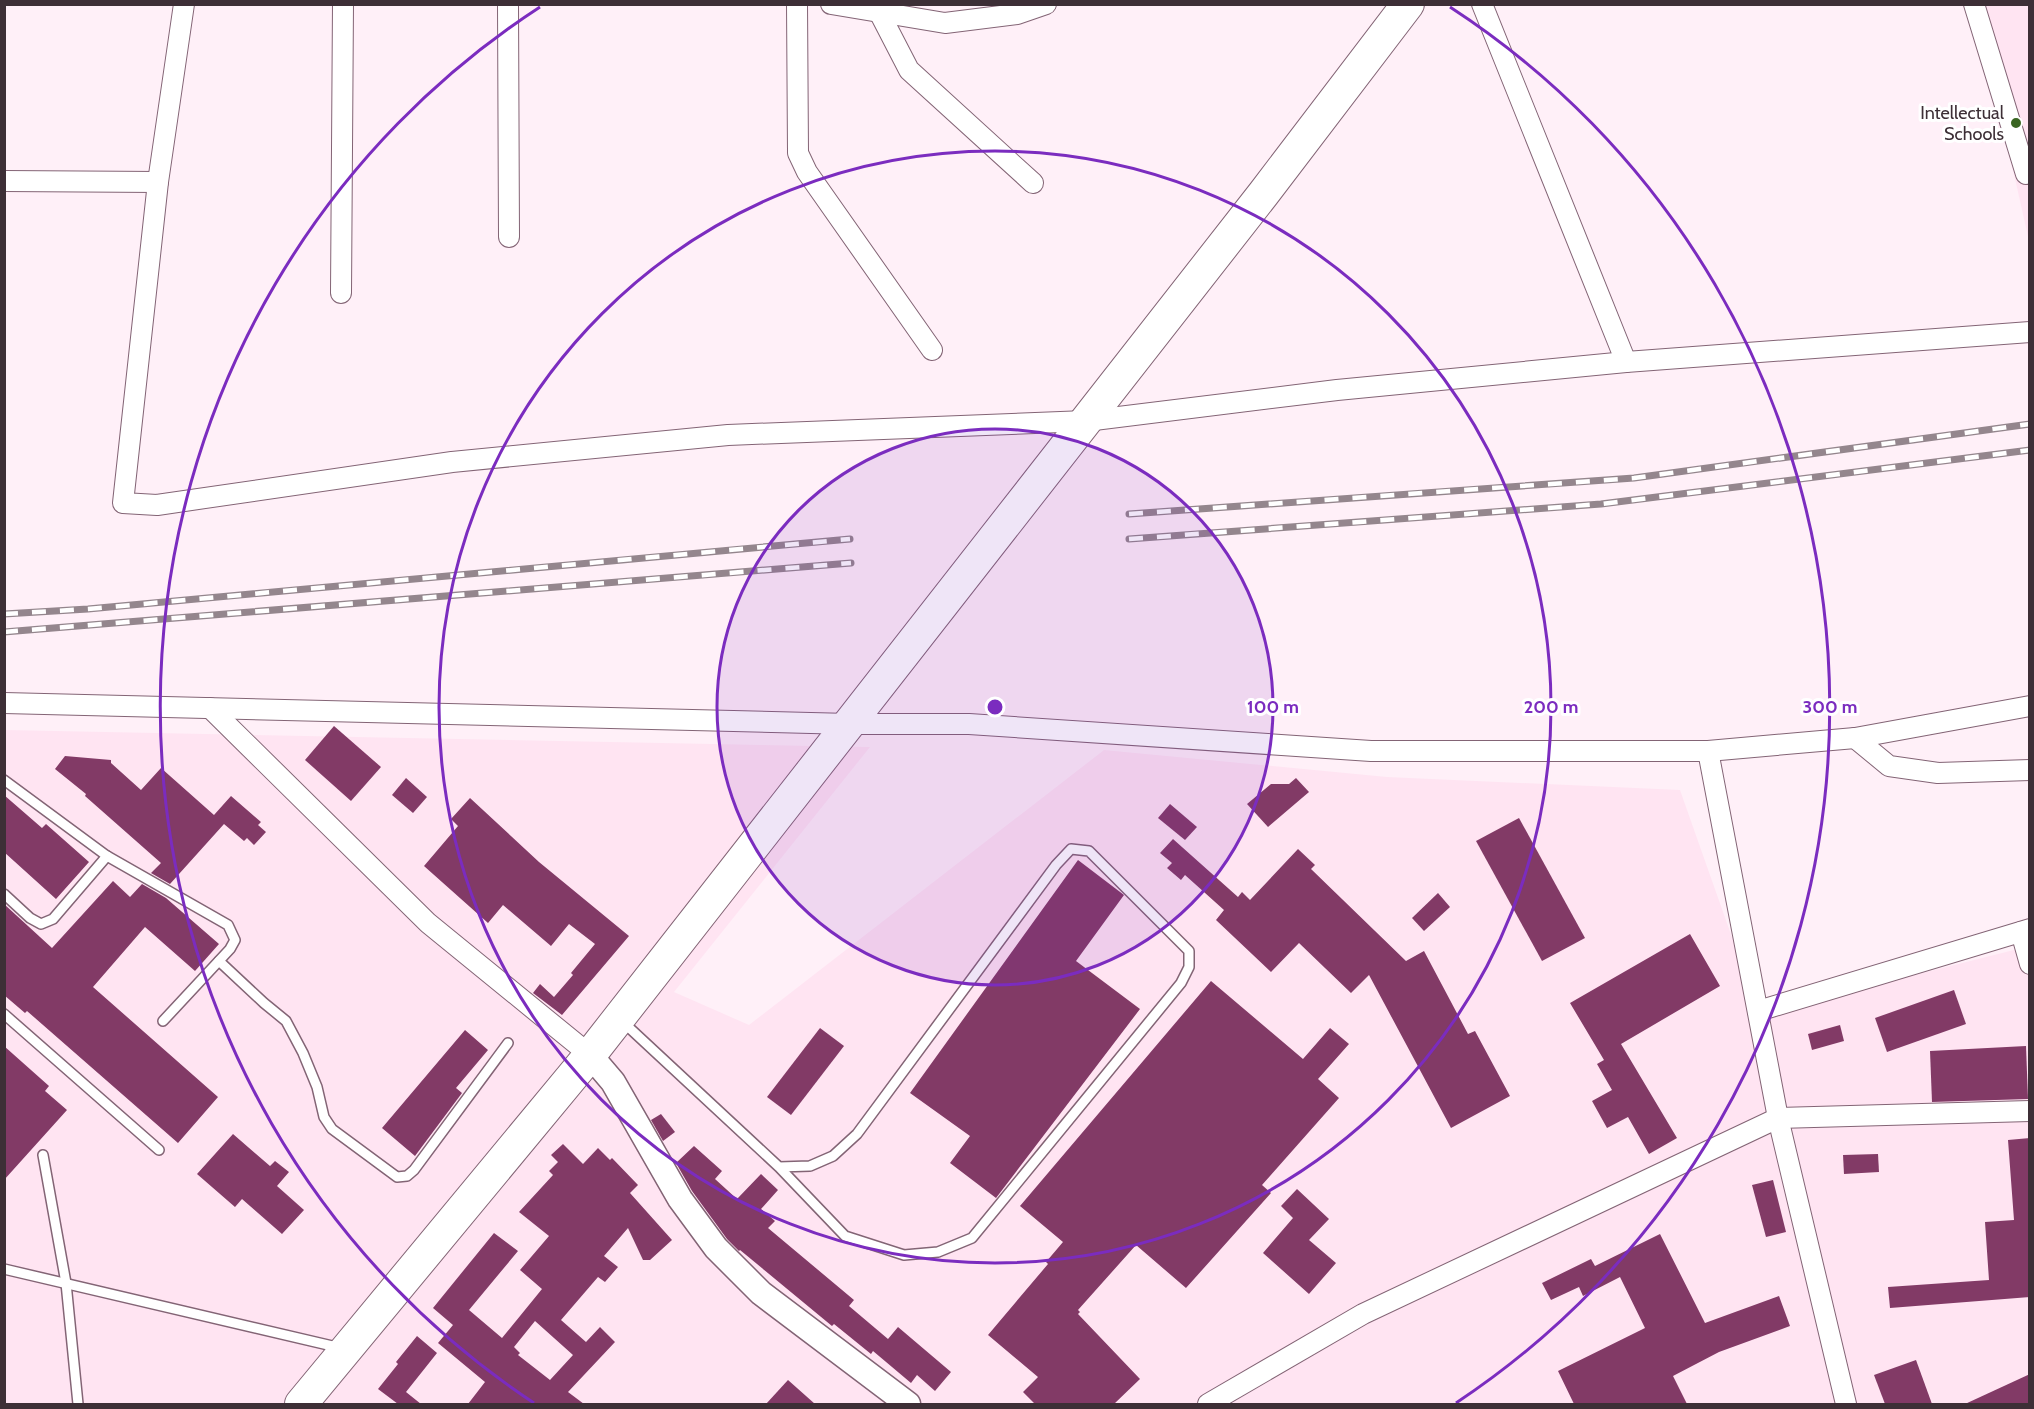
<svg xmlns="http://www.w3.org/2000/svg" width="2034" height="1409" viewBox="0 0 2034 1409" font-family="Cabin,sans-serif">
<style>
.built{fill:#ffe4f2}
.building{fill:#823a66;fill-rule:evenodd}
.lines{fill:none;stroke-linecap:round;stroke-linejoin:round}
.service-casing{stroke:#836475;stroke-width:12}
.minor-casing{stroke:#836475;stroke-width:22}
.tertiary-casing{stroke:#836475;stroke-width:27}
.trunk-casing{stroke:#836475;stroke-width:34}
.service{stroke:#fff;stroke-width:9}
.minor{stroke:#fff;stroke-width:20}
.tertiary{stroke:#fff;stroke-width:24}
.trunk{stroke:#fff;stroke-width:32}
.rail-casing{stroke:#94868d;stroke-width:7}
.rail{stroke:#fff;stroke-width:4.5;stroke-dasharray:14;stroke-linecap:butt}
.ring{fill:none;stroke:#7b2cbf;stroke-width:3}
.poi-dot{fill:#3a6522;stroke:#fff;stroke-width:2}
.labels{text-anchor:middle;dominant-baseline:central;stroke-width:6;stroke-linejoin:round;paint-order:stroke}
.poi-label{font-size:18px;fill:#3d2f36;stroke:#fff;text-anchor:end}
.centre{fill:#7b2cbf;stroke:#fff;stroke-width:3}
.ring-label{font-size:18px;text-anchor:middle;font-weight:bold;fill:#7b2cbf;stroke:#fff;stroke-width:6;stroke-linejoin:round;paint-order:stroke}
</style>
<rect width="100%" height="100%" fill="#fff0f8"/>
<!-- built -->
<g class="built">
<path d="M1976,5h53v236z"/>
<path d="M5,730l865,17 -196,245 75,33 355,-275 283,27 293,13 79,224 267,-67 4,16 -1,441h-2024z"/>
</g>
<!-- building -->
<g class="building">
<path d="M334,726l47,41 -30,34 -46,-41z"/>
<path d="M65,756l46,4v3l30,27 20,-22 53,47 17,-19 30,26 -3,3 8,7 -12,13 -7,-7 -3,3 -20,-17 -54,60 -19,-11 10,-10 -76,-67 1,-2 -31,-25z"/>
<path d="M406,778l21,19 -14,16 -21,-18z"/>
<path d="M1296,778l13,14 -41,35 -21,-23 24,-20h18z"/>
<path d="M4,795l38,33 4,-4 43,38 -33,37 -52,-47z"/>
<path d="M470,798l69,64 90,74 -67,79 -29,-22 7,-9 14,13 19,-22 -2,-2 24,-29 -26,-20 -18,22 -48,-41 -15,18 -64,-57 34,-40 -7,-7z"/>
<path d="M1170,804l27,23 -12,13 -27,-22z"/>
<path d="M1519,818l66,120 -43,23 -66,-120z"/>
<path d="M1173,839l65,58 4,-5 8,8 48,-51 17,16 -4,4 95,92 18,-10 44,83 7,-3 35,65 -59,32 -82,-153 -18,18 -52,-50 -28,29 -55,-52 8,-10 -39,-35 -4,5 -14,-12 5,-5 -12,-10z"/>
<path d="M1078,860l46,35 -48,66 64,48 -144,189 -46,-35 20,-27 -60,-43z"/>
<path d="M113,881l17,16 12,-13 24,14 53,46 -24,27 -50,-44 -52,60 125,110 -40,46 -151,-132 -2,2 -21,-18v-91l48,44z"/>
<path d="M1438,893l12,14 -26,24 -12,-13z"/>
<path d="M1690,934l30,52 -99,58 56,94 -28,16 -21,-37 -21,11 -15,-27 20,-11 -15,-26 7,-4 -34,-57z"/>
<path d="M1211,981l92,78 27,-31 19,16 -31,35 21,19 -77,87 9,8 -85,95 -50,-43 -58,65 2,2 -2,2 62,65 -26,25h-79l-12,-12 15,-15 -50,-42 60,-71 -2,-2 17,-20 -43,-36z"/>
<path d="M1954,990l12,34 -79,28 -12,-34z"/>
<path d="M1840,1025l4,16 -32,9 -4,-16z"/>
<path d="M820,1028l24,18 -53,69 -24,-18z"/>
<path d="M465,1030l23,20 -32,38 6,5 -47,63 -33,-28z"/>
<path d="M4,1046l45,40 -4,5 22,19 -63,70z"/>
<path d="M2026,1046l2,53 -96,3 -2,-51z"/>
<path d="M661,1114l14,18 -12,9 -12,-21z"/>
<path d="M233,1134l37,32 5,-5 14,11 -12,14 27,24 -22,24 -40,-35 -7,8 -38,-33z"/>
<path d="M2030,1138v159l-140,11 -2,-21 101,-7 -4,-58 29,-2 -6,-80z"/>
<path d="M563,1144l20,20 15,-16 12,12 2,-2 26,27 -8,8 42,47 -22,20h-7l-15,-32 -24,28 14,11 -13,15 -7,-5 -37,43 25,22 14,-15 15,15 -47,50 16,12h-116l17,-22 -47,-39 15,-18 -20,-17 61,-75 24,18 -49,59 33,28 40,-49 -22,-19 29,-34 -30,-24 34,-37 -4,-4 9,-9 -7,-7zM535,1321l38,34 -23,25 -32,-25 2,-2 -6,-6z"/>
<path d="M694,1146l28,25 -7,8 22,20 24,-25 17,16 -17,19 14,12 -7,7 86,72 -5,6 39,33 10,-12 53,45 -16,19 -18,-16 -6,8 -38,-32 -2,3 -37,-30 -2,2 -92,-76 -1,1 -12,-12 -35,-48 -16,-28z"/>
<path d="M1878,1154l1,18 -35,2 -1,-19z"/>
<path d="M1773,1180l13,52 -20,5 -14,-52z"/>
<path d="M1297,1189l32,30 -20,21 27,23 -27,31 -46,-41 30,-35 -12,-12z"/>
<path d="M1660,1234l45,89 74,-27 11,30 -71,26 -46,24 14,28h-113l-16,-33 87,-43 -25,-51 -37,19 -4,-9 -28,13 -9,-17 49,-24 4,7z"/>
<path d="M417,1336l20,17 -31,39 15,12h-23l-20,-15 20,-25 -2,-2z"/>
<path d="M1916,1360l16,44h-47l-11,-29z"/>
<path d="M2030,1374v30h-65z"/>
<path d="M788,1380l27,24h-49z"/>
</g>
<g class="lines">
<!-- service casing -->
<g class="service-casing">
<g id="service">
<path d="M4,780l103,76 121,69 7,15 -5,9 -67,72"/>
<path d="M4,894l26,24 11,6 12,-5 54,-63"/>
<path d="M219,961l45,42 22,18 17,32 14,34 7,30 8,12 65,48 10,-1 7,-6 94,-127"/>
<path d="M4,1014l155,136"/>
<path d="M623,1022l156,145 66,69 59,19 34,-3 34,-14 209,-255 8,-16v-16l-100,-100 -18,-2 -15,16 -199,269 -24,22 -23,10 -31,1"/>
<path d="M43,1155l23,128 12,121"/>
<path d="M4,1269l337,79"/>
</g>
</g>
<!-- minor casing -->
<g class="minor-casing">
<g id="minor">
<path d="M184,4l-26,178 -35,321 34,2 295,-43 276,-27 358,-14 251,-31 289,-28 404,-30"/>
<path d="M797,4l1,149 9,19 125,178"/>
<path d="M831,4l114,19 72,-9 29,-10"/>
<path d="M1482,4l144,358"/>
<path d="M1974,4l52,170"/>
<path d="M508,5l1,232"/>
<path d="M879,12l30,58 124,113"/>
<path d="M4,181l154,1"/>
<path d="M341,293l2,-289"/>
<path d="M4,703l846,21h119l402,27h337l147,-13 175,-32"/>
<path d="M210,708l218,215 162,132"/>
<path d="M1855,738l34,28 49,7 92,-3"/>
<path d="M1708,751l70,367 68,286"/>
<path d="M2021,932l9,32"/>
<path d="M1758,1011l272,-82"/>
<path d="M1208,1404l155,-90 415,-196 252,-7"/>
</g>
</g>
<!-- tertiary casing -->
<g class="tertiary-casing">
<path id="tertiary" d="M590,1055l23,27 67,117 36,49 45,45 147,111"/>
</g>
<!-- trunk casing -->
<g class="trunk-casing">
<path id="trunk" d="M301,1404l289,-349 674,-862 144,-189"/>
</g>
<!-- service -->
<use href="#service" class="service"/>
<!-- minor -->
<use href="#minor" class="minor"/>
<!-- tertiary -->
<use href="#tertiary" class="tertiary"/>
<!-- trunk -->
<use href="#trunk" class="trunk"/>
<!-- rail casing -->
<g class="rail-casing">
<g id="rail">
<path d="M1129,514l505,-36 396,-54"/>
<path d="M1129,539l472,-35 429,-54"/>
<path d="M4,614l84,-5 762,-70"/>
<path d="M4,632l847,-69"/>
</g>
</g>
<!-- rail -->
<use href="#rail" class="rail"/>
</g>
<!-- distance rings -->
<circle cx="995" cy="707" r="278" fill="#7b2cbf" fill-opacity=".12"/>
<g class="ring">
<circle cx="995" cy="707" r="278"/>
<circle cx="995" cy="707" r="556"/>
<path d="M534 1403A835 835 0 0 1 540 7M1450 7A835 835 0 0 1 1456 1403"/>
</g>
<!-- markers -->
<circle class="poi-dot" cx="2016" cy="123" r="6"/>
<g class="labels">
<!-- poi labels -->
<g class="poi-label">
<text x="2004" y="113">Intellectual<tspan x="2004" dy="21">Schools</tspan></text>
</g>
</g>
<circle cx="995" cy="707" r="9" class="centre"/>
<g class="ring-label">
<text x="1273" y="713">100 m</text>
<text x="1551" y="713">200 m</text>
<text x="1830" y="713">300 m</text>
</g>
<!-- border -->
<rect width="2034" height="1409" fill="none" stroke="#3d2f36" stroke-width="12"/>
</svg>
